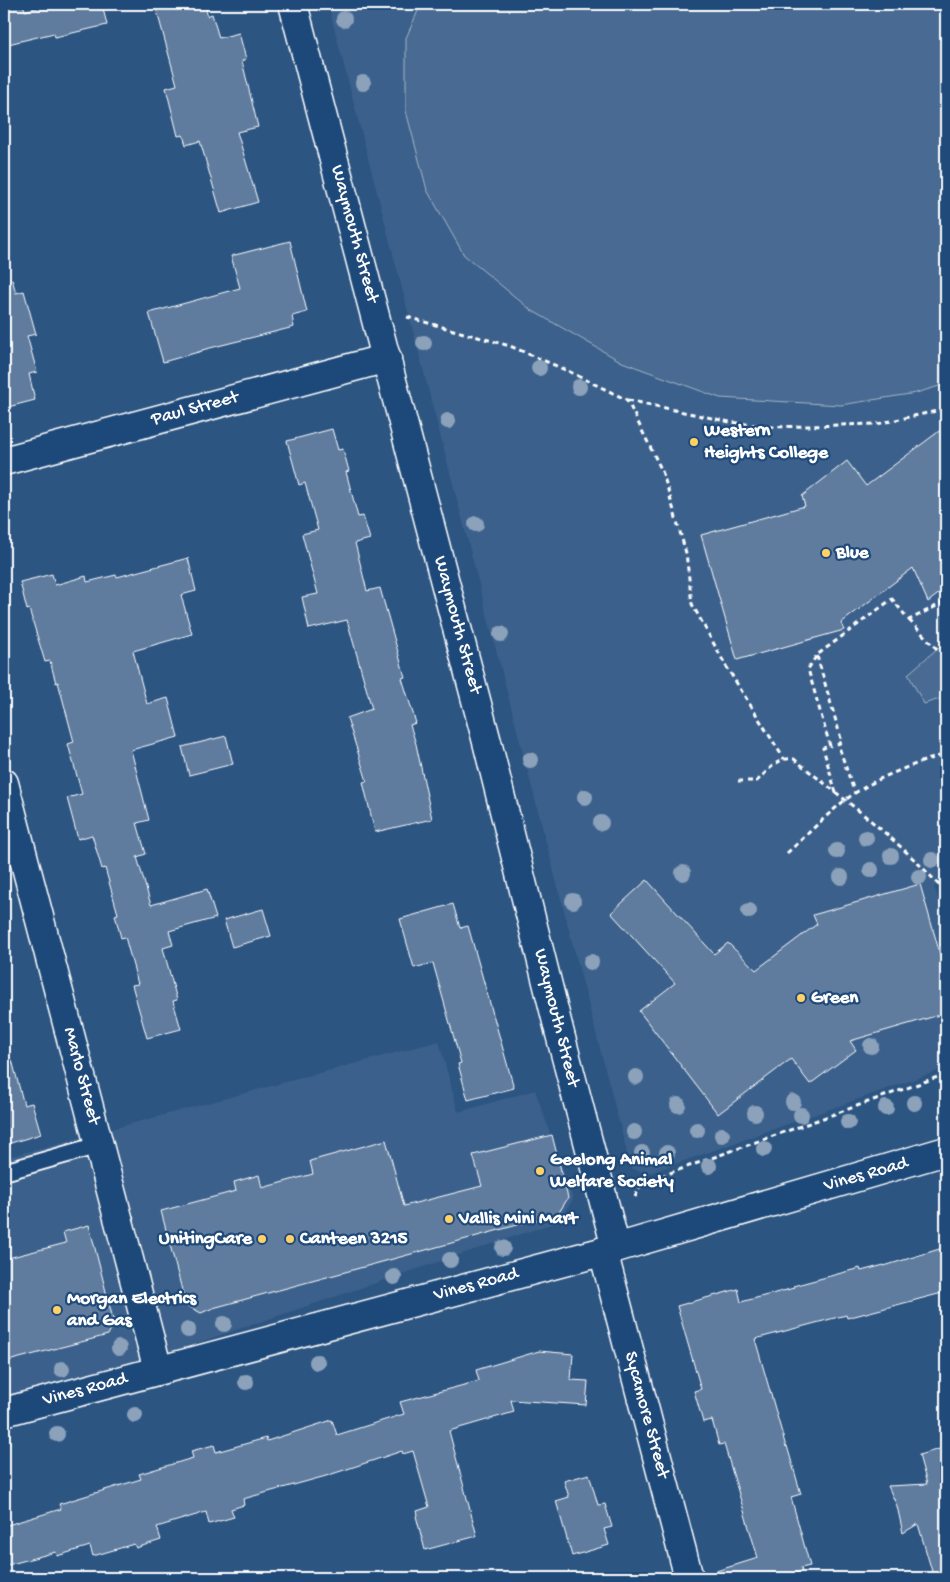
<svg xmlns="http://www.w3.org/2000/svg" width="950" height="1582" viewBox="0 0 950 1582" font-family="'Gochi Hand',sans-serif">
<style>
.built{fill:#3b618b}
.green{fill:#486b92;stroke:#a4b5c8}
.building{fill:#5e7c9f;stroke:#fff}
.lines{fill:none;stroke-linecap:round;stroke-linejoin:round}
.service-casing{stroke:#fff;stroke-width:20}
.minor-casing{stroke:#fff;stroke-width:31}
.secondary-casing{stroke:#fff;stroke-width:31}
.path{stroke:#fff;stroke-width:3;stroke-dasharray:5 4;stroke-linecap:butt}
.service{stroke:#1f4a7a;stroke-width:16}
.minor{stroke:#1f4a7a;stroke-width:28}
.secondary{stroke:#1f4a7a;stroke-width:28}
.tree{fill:#8ca2bb}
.poi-dot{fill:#ffd166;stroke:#1f4a7a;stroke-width:2}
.labels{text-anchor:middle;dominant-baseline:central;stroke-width:4.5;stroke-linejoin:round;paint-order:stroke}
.street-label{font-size:19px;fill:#fff;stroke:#1f4a7a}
.poi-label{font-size:19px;font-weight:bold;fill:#fff;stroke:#1f4a7a;text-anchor:start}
</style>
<rect width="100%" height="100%" fill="#2c5582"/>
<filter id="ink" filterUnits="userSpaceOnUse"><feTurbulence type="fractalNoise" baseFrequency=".02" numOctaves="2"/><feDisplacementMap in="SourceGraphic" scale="10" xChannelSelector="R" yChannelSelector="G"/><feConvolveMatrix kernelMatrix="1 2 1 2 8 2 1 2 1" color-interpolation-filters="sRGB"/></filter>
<g filter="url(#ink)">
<!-- built -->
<g class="built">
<path d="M328,4h618v876l-12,7 12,31v150l-299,106 -16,-6z"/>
<path d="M439,1041l19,71 77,-22 38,109 -13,22 -556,187v-250z"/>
</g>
<!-- green -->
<g class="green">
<path d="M421,4h525v380l-30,9 -75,12 -121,-7 -98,-36 -91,-52 -67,-55 -37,-65 -21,-79v-73z"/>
<path d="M946,641v56l-22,7 -16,-30z"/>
</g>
<!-- building -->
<g class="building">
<path d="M4,4h19l2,7 25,-7h52l5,21 -52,12 -1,-4 -50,12z"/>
<path d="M155,4h51l1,12 5,-2 7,24 20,-5 7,26 -4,2 16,66 -21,5 21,70 -37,11 -21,-72 -14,4 -3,-10 -5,1 -12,-48 11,-3z"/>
<path d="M290,241l17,71 -15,4 2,11 -92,23v1l-39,11 -14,-49 91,-25 -9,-32z"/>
<path d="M12,279l4,14 8,-2 12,43 -9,2 10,36 -8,2 6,26 -31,8v-128z"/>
<path d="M946,426v162l-18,14 -15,-34 -72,55 3,7 -107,30 -36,-125 104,-29 -3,-10 45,-35 19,25z"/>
<path d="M332,429l6,21 5,-1 6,22 -3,1 12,45 5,-1 7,23 -15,4 12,48 13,-3 25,89 -3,1 14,45 -6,2 6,19 16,75 -57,13 -12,-50 4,-1 -20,-63 25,-9 -25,-89 -38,9 -7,-32 16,-3 -16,-60 16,-4 -13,-47 -6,2 -12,-44z"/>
<path d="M188,558l8,33 -15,4 11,39 -59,17 14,53 21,-6 10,39 -47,13 18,70 -12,3 9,31 -9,3 14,48 56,-16 9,29 -47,13 4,14 -10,3 14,52 -4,1 8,28 -34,9 -15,-53 6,-1 -13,-47 -4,1 -6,-23 3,-1 -13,-46 -3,1 -10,-34 -14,4 -11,-41 15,-4 -14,-50 6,-2 -16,-60 -2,1 -6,-22 -5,1 -16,-53 -2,1 -7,-28 32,-8 3,11 31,-9 1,6 29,-7 1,2z"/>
<path d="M226,736l7,28 -44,11 -7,-28z"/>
<path d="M647,880l67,74 14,-11 28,27 61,-46 -4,-9 107,-31 26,91v38l-96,28 6,9 -46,34 -19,-25 -73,55 -79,-103 36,-28 -64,-70z"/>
<path d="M453,904l7,24 8,-2 46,162 -46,12 -10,-36 3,-1 -28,-100 -19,5 -14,-49z"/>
<path d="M263,909l8,27 -39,11 -8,-27z"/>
<path d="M12,1060l12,45 8,-2 9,31 -37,11v-84z"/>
<path d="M552,1135l16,63 -10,16 -345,94 -12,5 -15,-8 -25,-94 75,-20 -2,-9 25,-7 3,13 51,-14 -3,-13 76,-21 18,66 78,-20 -9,-31z"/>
<path d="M89,1225l25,98 -6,12 -104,27v-103l62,-16 -3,-11z"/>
<path d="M946,1247v45l-99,26 -1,-3 -91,24 31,108 1,-1 14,48 -10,3 19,69 -9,2 1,3 -24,7h-64l-1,-6 45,-14 -34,-114 -5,1 -7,-25 -9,2 -9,-31 7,-2 -24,-83 61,-17 3,13 53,-14 -1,-2 67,-18 1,3 23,-6v1z"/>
<path d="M539,1351l34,3 -2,26 17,1 -2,24 -75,-5 3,12 -65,19 28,105 -52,14 -9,-34 2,-1 -1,-4 12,-4 -16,-56 -10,3 -1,-3 -76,25 -83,23 1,6 -13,4 3,8 -25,7 -3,-12 -49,15 4,13 -25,8 -2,-4 -41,12 -3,-10 -33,10 -1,-4 -52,14v-40l57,-17 -2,-5 82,-25 -2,-5 54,-16 -2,-7 23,-6 2,7 50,-14 1,3 65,-21 5,15 67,-21 -4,-12 79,-21 -3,-11z"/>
<path d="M946,1447v131h-12l-16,-54 -15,9 -6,-27 -9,-20 39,-2 -8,-29z"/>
<path d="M589,1474l9,31 7,-1 7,23 -8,2 5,16 -37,11 -16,-55 13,-4 -5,-16z"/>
</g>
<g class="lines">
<!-- service casing -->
<g class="service-casing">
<path id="service" d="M4,1172l95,-27"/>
</g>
<!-- minor casing -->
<g class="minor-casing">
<g id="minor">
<path d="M293,4l194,738 73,292 56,214"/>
<path d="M4,461l383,-103"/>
<path d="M4,783l154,587"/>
<path d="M603,1251l86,327"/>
</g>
</g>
<!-- secondary casing -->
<g class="secondary-casing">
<path id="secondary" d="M4,1412l612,-164 330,-97"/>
</g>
<!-- path -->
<g class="path">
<path d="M407,317l103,29 58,25 59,29 35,71 6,19 18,63 6,51 34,62 58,93"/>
<path d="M628,400l102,22 41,5 106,-3 69,-15"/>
<path d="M909,620l28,29"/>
<path d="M817,656l25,86 -4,2 17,50"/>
<path d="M738,781h19c11,-10 21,-25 37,-22 53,43 107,82 152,134"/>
<path d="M836,793l-13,-45 7,-2 -22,-77 9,-14 75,-56 17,21 37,-19"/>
<path d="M787,853c19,-17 37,-36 57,-52 28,-22 69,-37 102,-47"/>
<path d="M635,1197l7,-14 304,-109"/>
</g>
<!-- service -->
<use href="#service" class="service"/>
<!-- minor -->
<use href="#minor" class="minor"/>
<!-- secondary -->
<use href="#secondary" class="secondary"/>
</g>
<!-- trees -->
<g class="tree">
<circle cx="344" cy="19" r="8"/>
<circle cx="363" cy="83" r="8"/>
<circle cx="424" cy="343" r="8"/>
<circle cx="539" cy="368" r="8"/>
<circle cx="579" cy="387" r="8"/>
<circle cx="448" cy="421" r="8"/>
<circle cx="476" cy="524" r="8"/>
<circle cx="501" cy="634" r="8"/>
<circle cx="530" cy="760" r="8"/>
<circle cx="585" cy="797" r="8"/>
<circle cx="601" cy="823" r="8"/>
<circle cx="866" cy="838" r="8"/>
<circle cx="837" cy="851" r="8"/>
<circle cx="891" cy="856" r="8"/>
<circle cx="932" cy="860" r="8"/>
<circle cx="871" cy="870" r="8"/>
<circle cx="683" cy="873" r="8"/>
<circle cx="841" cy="877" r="8"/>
<circle cx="919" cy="877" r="8"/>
<circle cx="573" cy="901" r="8"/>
<circle cx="749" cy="911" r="8"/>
<circle cx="591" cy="962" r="8"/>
<circle cx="871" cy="1046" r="8"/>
<circle cx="636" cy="1077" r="8"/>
<circle cx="793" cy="1102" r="8"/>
<circle cx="914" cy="1103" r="8"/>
<circle cx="678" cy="1105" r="8"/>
<circle cx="886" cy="1108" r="8"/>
<circle cx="755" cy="1113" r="8"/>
<circle cx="801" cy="1115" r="8"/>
<circle cx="848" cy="1122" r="8"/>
<circle cx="697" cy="1130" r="8"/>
<circle cx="634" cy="1132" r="8"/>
<circle cx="722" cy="1135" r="8"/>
<circle cx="764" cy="1149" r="8"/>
<circle cx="642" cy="1153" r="8"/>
<circle cx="667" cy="1153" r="8"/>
<circle cx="709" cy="1166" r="8"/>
<circle cx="503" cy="1248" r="8"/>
<circle cx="450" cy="1260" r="8"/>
<circle cx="394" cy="1277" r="8"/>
<circle cx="224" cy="1324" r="8"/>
<circle cx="188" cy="1330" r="8"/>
<circle cx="119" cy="1348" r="8"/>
<circle cx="317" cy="1362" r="8"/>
<circle cx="62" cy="1369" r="8"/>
<circle cx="246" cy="1382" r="8"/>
<circle cx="135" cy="1415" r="8"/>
<circle cx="57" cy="1434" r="8"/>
</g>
</g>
<!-- markers -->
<g class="poi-dot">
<circle cx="694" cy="442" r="5"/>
<circle cx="826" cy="553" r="5"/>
<circle cx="801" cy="998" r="5"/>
<circle cx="540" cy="1171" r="5"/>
<circle cx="449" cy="1219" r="5"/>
<circle cx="262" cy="1239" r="5"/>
<circle cx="290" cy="1239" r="5"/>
<circle cx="57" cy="1310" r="5"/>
</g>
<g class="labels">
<!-- street labels -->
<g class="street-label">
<text transform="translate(354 234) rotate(75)">Waymouth Street</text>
<text transform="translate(195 409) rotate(-15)">Paul Street</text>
<text transform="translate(457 625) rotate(75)">Waymouth Street</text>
<text transform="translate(556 1018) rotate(76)">Waymouth Street</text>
<text transform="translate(81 1076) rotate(75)">Marlo Street</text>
<text transform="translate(866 1175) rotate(-16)">Vines Road</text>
<text transform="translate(476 1285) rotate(-15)">Vines Road</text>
<text transform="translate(85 1390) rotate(-15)">Vines Road</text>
<text transform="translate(646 1415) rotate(75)">Sycamore Street</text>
</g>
<!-- poi labels -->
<g class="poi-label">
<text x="704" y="431">Western<tspan x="704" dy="22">Heights College</tspan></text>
<text x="836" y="553">Blue</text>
<text x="811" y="998">Green</text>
<text x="550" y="1160">Geelong Animal<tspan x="550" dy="22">Welfare Society</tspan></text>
<text x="459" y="1219">Vallis Mini Mart</text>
<text x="252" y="1239" text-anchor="end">UnitingCare</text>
<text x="300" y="1239">Canteen 3215</text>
<text x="67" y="1299">Morgan Electrics<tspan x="67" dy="22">and Gas</tspan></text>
</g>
</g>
<!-- margin -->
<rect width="950" height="1582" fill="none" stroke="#1f4a7a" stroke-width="20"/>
<rect x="10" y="10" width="930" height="1562" fill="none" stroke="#fff" stroke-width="2" filter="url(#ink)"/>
</svg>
